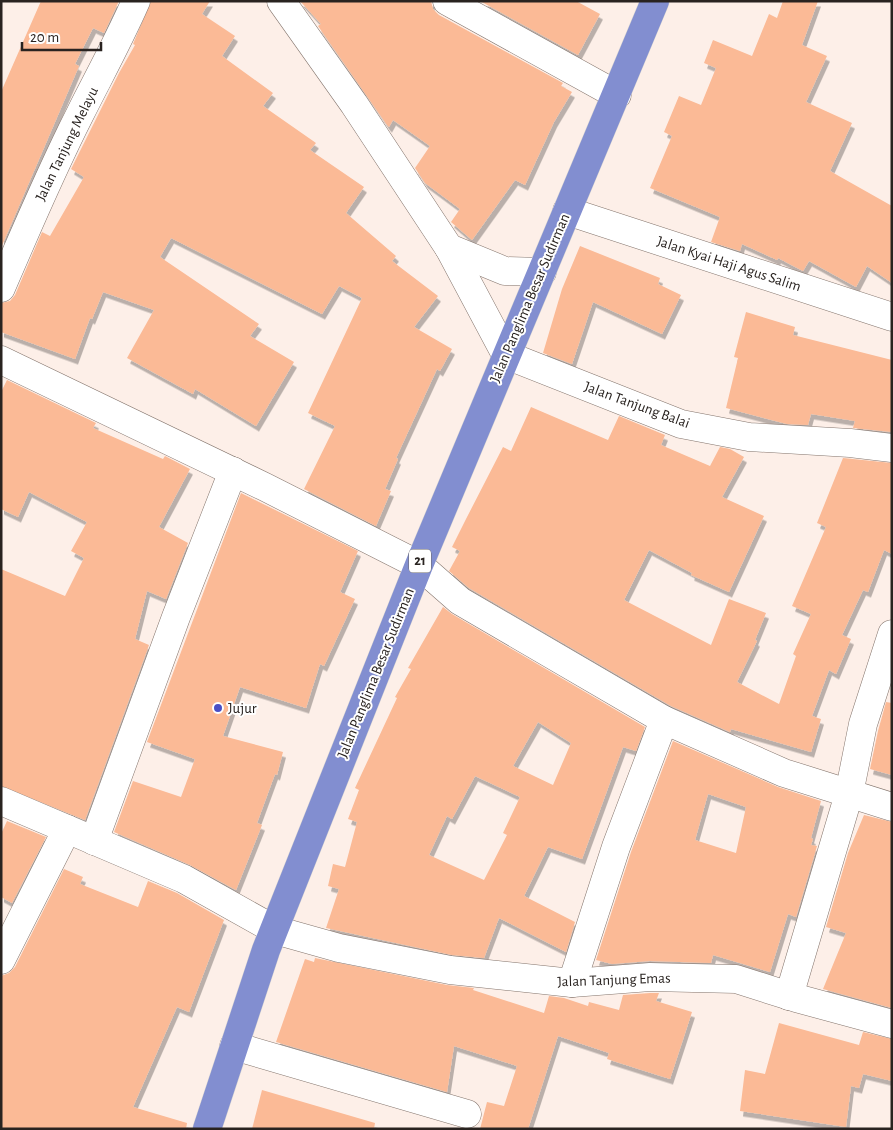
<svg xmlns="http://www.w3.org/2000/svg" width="893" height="1130" viewBox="0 0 893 1130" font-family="'Alegreya Sans',sans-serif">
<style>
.building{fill:#fbba96;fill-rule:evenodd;filter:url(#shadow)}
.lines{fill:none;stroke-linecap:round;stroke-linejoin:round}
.street-casing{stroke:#84756d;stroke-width:29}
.secondary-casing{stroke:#84756d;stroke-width:29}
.highway-casing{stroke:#d4d3d2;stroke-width:29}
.street{stroke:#fff;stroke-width:28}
.secondary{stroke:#fff;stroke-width:28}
.highway{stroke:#828ed0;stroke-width:28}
.poi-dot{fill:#4a4fc5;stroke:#fff;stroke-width:2}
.labels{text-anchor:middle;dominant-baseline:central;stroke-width:4;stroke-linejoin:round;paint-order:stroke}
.shield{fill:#fff;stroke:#696563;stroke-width:1}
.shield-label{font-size:14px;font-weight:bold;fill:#292320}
.street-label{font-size:15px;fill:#292320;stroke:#fff}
.poi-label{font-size:15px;fill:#292320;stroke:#fff;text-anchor:start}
</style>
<defs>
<filter id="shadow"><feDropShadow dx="3" dy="5.5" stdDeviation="0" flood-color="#0004"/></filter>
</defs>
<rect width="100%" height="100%" fill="#fdefe8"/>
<!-- building -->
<g class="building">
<path d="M41,1h78l-15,32 -11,-5 -18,36 4,2 -78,182v-156z"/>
<path d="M151,1h59l-8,13 33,22 -13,20 51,37 -10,13 53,37 -6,7 54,37 -18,26 50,43 -4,5 46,35 -24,31 38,22 -12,22 -3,-2 -41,89 2,1 -13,30 6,2 -15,35 -72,-37 31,-63 -27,-13 54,-115 -23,-12 -17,28 -151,-76 -11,19 99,67 -9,12 44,26 -38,64 -61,-37 -2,5 -66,-36 27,-48 -51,-18 -11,27 -2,-1 -15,41 -74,-27v-29l9,-2 5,-6 27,-63 8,4 34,-59 -13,-8 48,-96 16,-28 -2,-1z"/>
<path d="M300,1h131l2,8 6,6 124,68 -2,3 11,6 -18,30 -29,63 -10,-5 -43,60 -21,-18 9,-13 -35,-26 -10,-15 15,-22 -37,-26 -4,7 -2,-2 -69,-99 3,-2z"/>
<path d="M480,1h96l24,13 -22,41z"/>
<path d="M783,1h35l-16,44 25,11 -21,46 46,21 -22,48 62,35v77l-25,-17 -11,21 -47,-26 -6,10 -25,-13 -1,2 -35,-16 -2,7 -29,-9 9,-25 -70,-29 22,-52 -8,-4 15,-36 22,9 15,-37 -12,-5 9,-23 39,16 17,-42 8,4z"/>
<path d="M580,246l80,32 -2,6 23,11 -19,39 -69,-32 -21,62 -29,-11 19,-64z"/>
<path d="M746,312l49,15 -2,8 99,25v72l-39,-4 2,-7 -44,-7 -3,11 -21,-1 -61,-16 12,-50 -4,-1z"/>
<path d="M7,380l89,43 -3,5 70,31 2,-3 25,13 -31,58 29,16 -22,56 -19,-8 -12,48 14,6 -64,175 -84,-34v-217l64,27 19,-38 -13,-7 16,-29 -58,-30 -11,25 -17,-8v-117z"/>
<path d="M531,407l77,33 11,-24 46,19 -4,10 49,21 10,-19 10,2 14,8 -22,40 42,19 -35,76 -38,-17 1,-2 -43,-23 -25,50 87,45 18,-46 37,14 -11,27 2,1 -20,41 42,22 17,-48 -3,-2 18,-40 -19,-8 34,-79 -9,-4 26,-65 49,5v91l-8,-4 -16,42 -5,-2 -21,45 9,4 -15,35 -7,-4 -17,46 9,3 -10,33 -80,-23 -1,3 -59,-26 -202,-118 -20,-17 11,-20 -8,-4 14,-28 37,-72 8,4z"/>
<path d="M241,493l117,58 -18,41 15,7 -31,67 -4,-2 -14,44 -66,-21 -17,49 60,16 -6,23 -2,-1 -18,49 5,2 -26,65 -46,-25 -76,-33 19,-51 48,16 14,-38 -48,-17z"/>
<path d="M443,607l9,7 193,113 -9,24 -13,-4 -41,112 -34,-12 -24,49 51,26 -9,30 -67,-34 -15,40 -32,-3 -126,-27 13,-39 -11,-3 5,-22 12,3 12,-45 -9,-3 11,-29 -4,-2 42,-90 -2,-1 16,-28 -3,-1zM538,722l33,21 -18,42 -40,-19zM475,776l45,21 -17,36 4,2 -23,45 -55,-25 18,-39 5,3z"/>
<path d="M886,702l6,1v72l-22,-6 8,-38z"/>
<path d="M673,741l105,46 43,14 -10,37 2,1 -2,6 6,1 -21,71 -8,-3 -18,58 -57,-17 -2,8 -61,-2 -38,3 -16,-4 35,-108zM708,794l38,13 -10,46 -41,-13z"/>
<path d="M864,815l28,7v186l-69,-19 23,-56 -20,-6 22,-74z"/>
<path d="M7,821l39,16 -34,66 -11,-6v-63z"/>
<path d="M64,869l19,8 -3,7 58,23 10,-26 29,12 47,27 -35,92 -12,-5 -44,100 54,16 -1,6h-185v-153l8,-3 6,-6z"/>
<path d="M315,958l132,27 27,3 -1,2 71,23 5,-17 15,2 24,8 1,-4 30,8 4,-15 27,-2h9l-3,8 36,11 -22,67 -63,-20 2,-6 -51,-17 -30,93h-48l7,-27 17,4 13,-40 -63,-20 -7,46 -171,-50 29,-83 9,3z"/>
<path d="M779,1023l80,22 4,-13 29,7v42l-29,-7 -4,14 -8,-2 -5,41 -106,-16 5,-41 20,4z"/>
<path d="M262,1090l113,33 -1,6h-122z"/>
</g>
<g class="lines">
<!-- street casing -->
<g class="street-casing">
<g id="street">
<path d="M447,1l170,94"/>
<path d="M1,288c25,-58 50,-117 79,-174 19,-38 39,-74 56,-113"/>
<path d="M506,355l175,69 68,13 101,6 42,5"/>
<path d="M1,360l264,127 154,78 41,36 204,119 120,53 108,34"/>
<path d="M1,801l183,78 91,51 64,18 111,22 122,13 78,-6 86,2 60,19 96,26"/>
<path d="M94,841l82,-224 57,-146"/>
<path d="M1,960l66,-131"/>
<path d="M572,983l44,-136 48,-127"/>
<path d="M789,996l60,-202 14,-70 29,-90"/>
<path d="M234,1046l233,68"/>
</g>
</g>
<!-- secondary casing -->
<g class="secondary-casing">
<g id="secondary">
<path d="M281,1l73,103 95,144 57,107"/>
<path d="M567,211l325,106"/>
<path d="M449,248l56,23 37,1"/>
</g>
</g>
<!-- highway casing -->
<g class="highway-casing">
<path id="highway" d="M207,1129l59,-179 153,-385 236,-564"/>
</g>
<!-- street -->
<use href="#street" class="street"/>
<!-- secondary -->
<use href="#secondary" class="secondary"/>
<!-- highway -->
<use href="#highway" class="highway"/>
</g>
<!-- markers -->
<circle class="poi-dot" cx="218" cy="708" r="5"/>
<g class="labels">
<!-- shield labels -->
<rect class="shield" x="409" y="549.5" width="22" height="23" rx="4"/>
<g class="shield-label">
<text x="420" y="561">21</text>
</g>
<!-- street labels -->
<g class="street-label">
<text transform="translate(67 144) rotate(-64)">Jalan Tanjung Melayu</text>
<text transform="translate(729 264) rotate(18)">Jalan Kyai Haji Agus Salim</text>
<text transform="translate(530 298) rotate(-67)">Jalan Panglima Besar Sudirman</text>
<text transform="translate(637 405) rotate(20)">Jalan Tanjung Balai</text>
<text transform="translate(376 673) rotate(-68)">Jalan Panglima Besar Sudirman</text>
<text transform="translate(614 980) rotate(-2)">Jalan Tanjung Emas</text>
</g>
<!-- poi labels -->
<g class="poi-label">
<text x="228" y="708">Jujur</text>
</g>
</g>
<!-- border -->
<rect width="893" height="1130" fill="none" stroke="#292320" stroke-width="5"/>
<!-- scale -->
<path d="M22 42v8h79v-8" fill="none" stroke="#292320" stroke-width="2.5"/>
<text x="30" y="42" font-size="15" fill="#292320" stroke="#ffffff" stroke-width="4" paint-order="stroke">20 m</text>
</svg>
